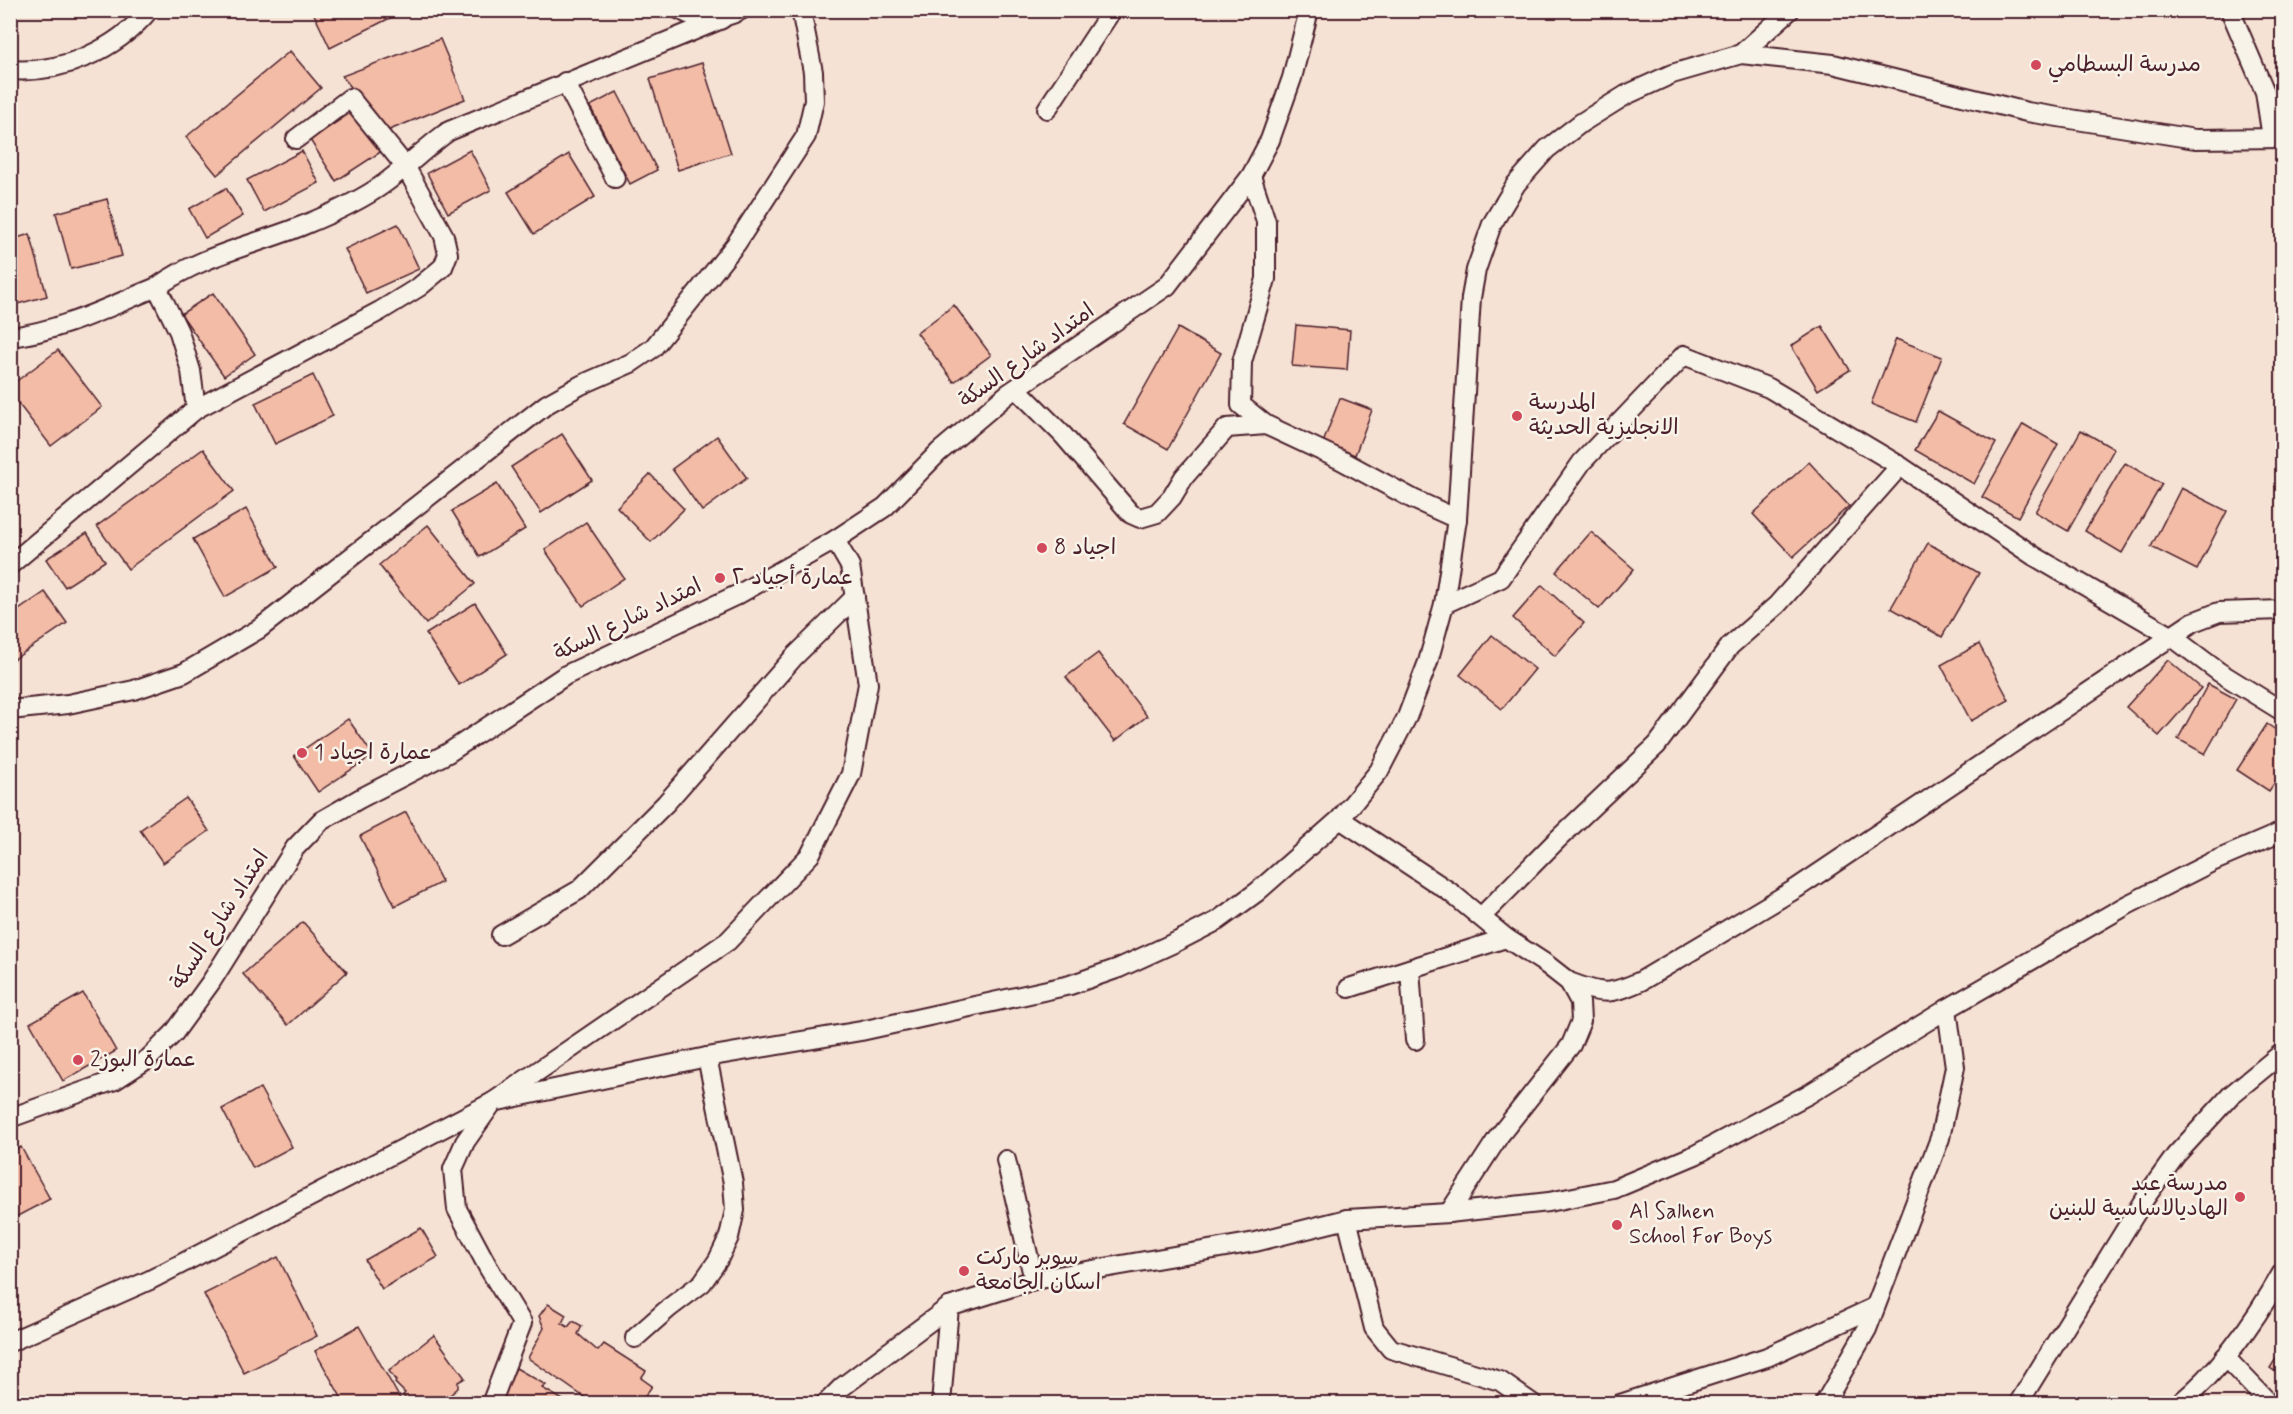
<svg xmlns="http://www.w3.org/2000/svg" width="2293" height="1414" viewBox="0 0 2293 1414" font-family="Mynerve,'Playpen Sans Arabic',sans-serif">
<style>
.building{fill:#f3bca7;stroke:#4a1f2b;stroke-width:1.5}
.lines{fill:none;stroke-linecap:round;stroke-linejoin:round}
.minor-casing{stroke:#4a1f2b;stroke-width:22}
.minor{stroke:#f7f3e8;stroke-width:18}
.poi-dot{fill:#d1495b;stroke:#f7f3e8;stroke-width:2}
.labels{text-anchor:middle;dominant-baseline:central;stroke-width:5;stroke-linejoin:round;paint-order:stroke}
.poi-label{font-size:22px;fill:#4a1f2b;stroke:#f7f3e8;text-anchor:start}
.street-label{font-size:22px;fill:#4a1f2b;stroke:#f7f3e8}
</style>
<rect width="100%" height="100%" fill="#f6e2d4"/>
<filter id="ink" filterUnits="userSpaceOnUse"><feTurbulence type="fractalNoise" baseFrequency=".0167" numOctaves="2"/><feDisplacementMap in="SourceGraphic" scale="12" xChannelSelector="R" yChannelSelector="G"/><feConvolveMatrix kernelMatrix="1 2 1 2 8 2 1 2 1" color-interpolation-filters="sRGB"/></filter>
<g filter="url(#ink)">
<!-- building -->
<g class="building">
<path d="M312,10h94l-76,38z"/>
<path d="M440,39l25,60 -78,32 -45,-55z"/>
<path d="M290,51l31,37 -104,87 -31,-38z"/>
<path d="M702,63l29,90 -53,17 -28,-91z"/>
<path d="M617,92l40,78 -27,14 -40,-78z"/>
<path d="M355,110l27,41 -46,30 -26,-41z"/>
<path d="M470,150l21,40 -43,23 -21,-40z"/>
<path d="M302,151l17,32 -55,29 -17,-32z"/>
<path d="M569,154l26,43 -61,37 -26,-42z"/>
<path d="M226,188l17,28 -38,22 -16,-29z"/>
<path d="M107,199l15,57 -51,13 -15,-56z"/>
<path d="M398,224l21,45 -53,24 -21,-44z"/>
<path d="M30,234l17,62 -37,10v-66z"/>
<path d="M213,293l42,61 -31,22 -43,-62z"/>
<path d="M954,305l37,50 -37,27 -37,-49z"/>
<path d="M1296,325l54,5 -3,40 -55,-4z"/>
<path d="M1822,326l28,44 -32,20 -27,-44z"/>
<path d="M1178,328l43,25 -53,96 -44,-25z"/>
<path d="M1896,339l46,18 -26,65 -45,-18z"/>
<path d="M58,350l44,57 -51,39 -41,-53v-7z"/>
<path d="M313,375l20,41 -58,28 -20,-41z"/>
<path d="M1340,398l32,12 -17,45 -32,-12z"/>
<path d="M1938,411l58,32 -22,41 -59,-34z"/>
<path d="M2023,424l35,20 -40,73 -36,-20z"/>
<path d="M2081,430l33,19 -46,82 -33,-19z"/>
<path d="M562,434l30,46 -51,33 -30,-46z"/>
<path d="M717,436l30,42 -45,33 -30,-42z"/>
<path d="M203,449l31,42 -106,78 -31,-43z"/>
<path d="M1809,462l40,44 -56,51 -40,-43z"/>
<path d="M2125,463l37,21 -40,69 -37,-22z"/>
<path d="M650,474l34,35 -33,33 -34,-35z"/>
<path d="M497,484l28,45 -45,28 -28,-46z"/>
<path d="M2181,488l46,23 -30,59 -46,-23z"/>
<path d="M246,509l32,58 -53,30 -32,-58z"/>
<path d="M586,522l38,56 -41,28 -38,-56z"/>
<path d="M428,525l47,59 -49,40 -47,-59z"/>
<path d="M1591,532l43,37 -35,40 -43,-37z"/>
<path d="M87,533l18,28 -40,26 -19,-28z"/>
<path d="M1928,543l51,30 -37,64 -51,-29z"/>
<path d="M1542,585l42,38 -29,33 -42,-38z"/>
<path d="M45,592l22,31 -57,39v-46z"/>
<path d="M475,603l32,51 -48,31 -33,-51z"/>
<path d="M1492,635l43,34 -33,40 -42,-34z"/>
<path d="M1979,644l30,56 -38,21 -30,-56z"/>
<path d="M1098,653l49,63 -32,25 -49,-64z"/>
<path d="M2168,660l33,28 -42,48 -33,-29z"/>
<path d="M2208,684l28,15 -31,55 -27,-15z"/>
<path d="M348,719l25,36 -55,37 -24,-36z"/>
<path d="M2267,724l15,10v38l-13,19 -32,-21z"/>
<path d="M186,798l23,33 -46,32 -23,-33z"/>
<path d="M406,812l36,70 -47,24 -35,-70z"/>
<path d="M303,922l44,50 -59,53 -45,-51z"/>
<path d="M83,993l33,58 -53,30 -33,-58z"/>
<path d="M260,1088l32,59 -39,21 -31,-59z"/>
<path d="M21,1147l29,52 -40,21v-68z"/>
<path d="M421,1228l17,29 -56,32 -17,-29z"/>
<path d="M278,1257l39,79 -73,37 -40,-79z"/>
<path d="M548,1304l18,11 -4,8 6,4 5,-6 9,5 -4,8 20,17 6,-7 42,27 -5,7 11,8 -12,18h-46l-66,-46 16,-30 -5,-12z"/>
<path d="M359,1326l44,78h-58l-30,-53z"/>
<path d="M434,1335l31,43 -7,4v6l-9,8 -7,2 -2,6h-31l-6,-9 2,-2 -10,-10 1,-2 -7,-10z"/>
<path d="M2282,1349v27l-12,-8z"/>
<path d="M516,1368l30,17 -4,3 28,16h-73z"/>
</g>
<g class="lines">
<!-- minor casing -->
<g class="minor-casing">
<g id="minor">
<path d="M680,10c21,12 40,11 61,0"/>
<path d="M2230,10l35,82 7,46"/>
<path d="M1741,54l49,-44"/>
<path d="M10,70c52,4 106,-20 139,-60"/>
<path d="M565,82l50,96"/>
<path d="M1047,109l65,-99"/>
<path d="M1251,176l15,45v58l-24,83 -1,43 25,20 75,35 72,39 44,20"/>
<path d="M10,337c52,-6 100,-31 147,-50"/>
<path d="M1017,389l46,46 68,79 9,4 17,-5 15,-16 12,-20 43,-49 39,-3"/>
<path d="M196,409l184,-98 39,-24 24,-20 5,-13 -4,-18 -39,-70 -55,-68 -54,41"/>
<path d="M10,565l186,-156 -5,-38 -12,-39 -22,-45c44,-32 98,-42 147,-62 27,-11 58,-25 81,-42 22,-16 41,-36 64,-52l273,-112"/>
<path d="M1444,604l57,-26 81,-116 102,-107 85,33 131,78 134,90 137,80 48,36 63,39"/>
<path d="M10,710l58,-6 66,-14 50,-17 75,-44 288,-225 34,-19 50,-22 22,-15 83,-104 70,-108 8,-35 -1,-29 -12,-62"/>
<path d="M1340,819l110,73 56,46 40,26 23,18 11,20 1,19 -10,24 -72,91 -50,77"/>
<path d="M1481,917l77,-78 99,-94 73,-99 47,-41 123,-139"/>
<path d="M501,935l78,-45 87,-87 128,-146 61,-60"/>
<path d="M1410,969l5,71"/>
<path d="M1569,982c33,12 39,14 72,-1l156,-93 396,-266 26,-10 63,-2"/>
<path d="M1349,988l157,-50"/>
<path d="M10,1118l105,-38 34,-22 25,-25 37,-51 84,-134 26,-27 38,-22 89,-46 118,-78 173,-81 96,-54 50,-33 54,-55 70,-59 158,-107 84,-110 19,-36 22,-62 17,-68"/>
<path d="M1006,1160l28,120"/>
<path d="M1347,1219l27,109 17,21 109,32 33,23"/>
<path d="M635,1338l34,-30 33,-25 16,-23 11,-23 6,-27 -2,-27 -26,-126"/>
<path d="M10,1342l140,-62 343,-178 214,-45 154,-26 209,-46 49,-17 57,-26 41,-21 40,-29 83,-73 39,-48 28,-54 21,-55 16,-58 13,-85 14,-221 5,-28 16,-46 24,-40 31,-35 34,-26 45,-28 46,-21 69,-20 92,10 194,48 168,27 87,-1"/>
<path d="M2225,1357l45,47"/>
<path d="M491,1404l31,-81 -34,-56 -31,-58 -4,-40 12,-27 28,-40 235,-161 82,-86 41,-81 17,-90 -18,-118 -15,-26"/>
<path d="M825,1404l17,-17 107,-80 85,-27 221,-38 92,-23 102,-6 100,-11 65,-13 81,-34 114,-61 138,-85 180,-104 85,-43 70,-30"/>
<path d="M941,1404l8,-97"/>
<path d="M1620,1404l147,-47 108,-50"/>
<path d="M1824,1404l43,-75 73,-191 15,-71 -8,-58"/>
<path d="M2018,1404l127,-206 31,-43 55,-60 51,-42"/>
<path d="M2179,1404c43,-35 76,-83 103,-131"/>
</g>
</g>
<!-- minor -->
<use href="#minor" class="minor"/>
</g>
</g>
<!-- markers -->
<g class="poi-dot">
<circle cx="2036" cy="65" r="6"/>
<circle cx="1517" cy="416" r="6"/>
<circle cx="1042" cy="548" r="6"/>
<circle cx="720" cy="578" r="6"/>
<circle cx="302" cy="753" r="6"/>
<circle cx="78" cy="1060" r="6"/>
<circle cx="2240" cy="1197" r="6"/>
<circle cx="1617" cy="1225" r="6"/>
<circle cx="964" cy="1271" r="6"/>
</g>
<g class="labels">
<!-- poi labels -->
<g class="poi-label">
<text x="2048" y="65">مدرسة البسطامي</text>
<text x="1529" y="403">المدرسة<tspan x="1529" dy="25">الانجليزية الحديثة</tspan></text>
<text x="1054" y="548">اجياد 8</text>
<text x="732" y="578">عمارة أجياد ٢</text>
<text x="314" y="753">عمارة اجياد 1</text>
<text x="90" y="1060">عمارة البوز2</text>
<text x="2228" y="1184" text-anchor="end">مدرسة عبد<tspan x="2228" dy="25">الهاديالاساسية للبنين</tspan></text>
<text x="1629" y="1212">Al Salhen<tspan x="1629" dy="25">School For Boys</tspan></text>
<text x="976" y="1258">سوبر ماركت<tspan x="976" dy="25">اسكان الجامعة</tspan></text>
</g>
<!-- street labels -->
<g class="street-label">
<text transform="translate(1027 356) rotate(-36)">امتداد شارع السكة</text>
<text transform="translate(628 620) rotate(-26)">امتداد شارع السكة</text>
<text transform="translate(220 920) rotate(-57)">امتداد شارع السكة</text>
</g>
</g>
<!-- margin -->
<rect width="2293" height="1414" fill="none" stroke="#f7f3e8" stroke-width="36"/>
<rect x="18" y="18" width="2257" height="1378" fill="none" stroke="#4a1f2b" stroke-width="2" filter="url(#ink)"/>
</svg>
